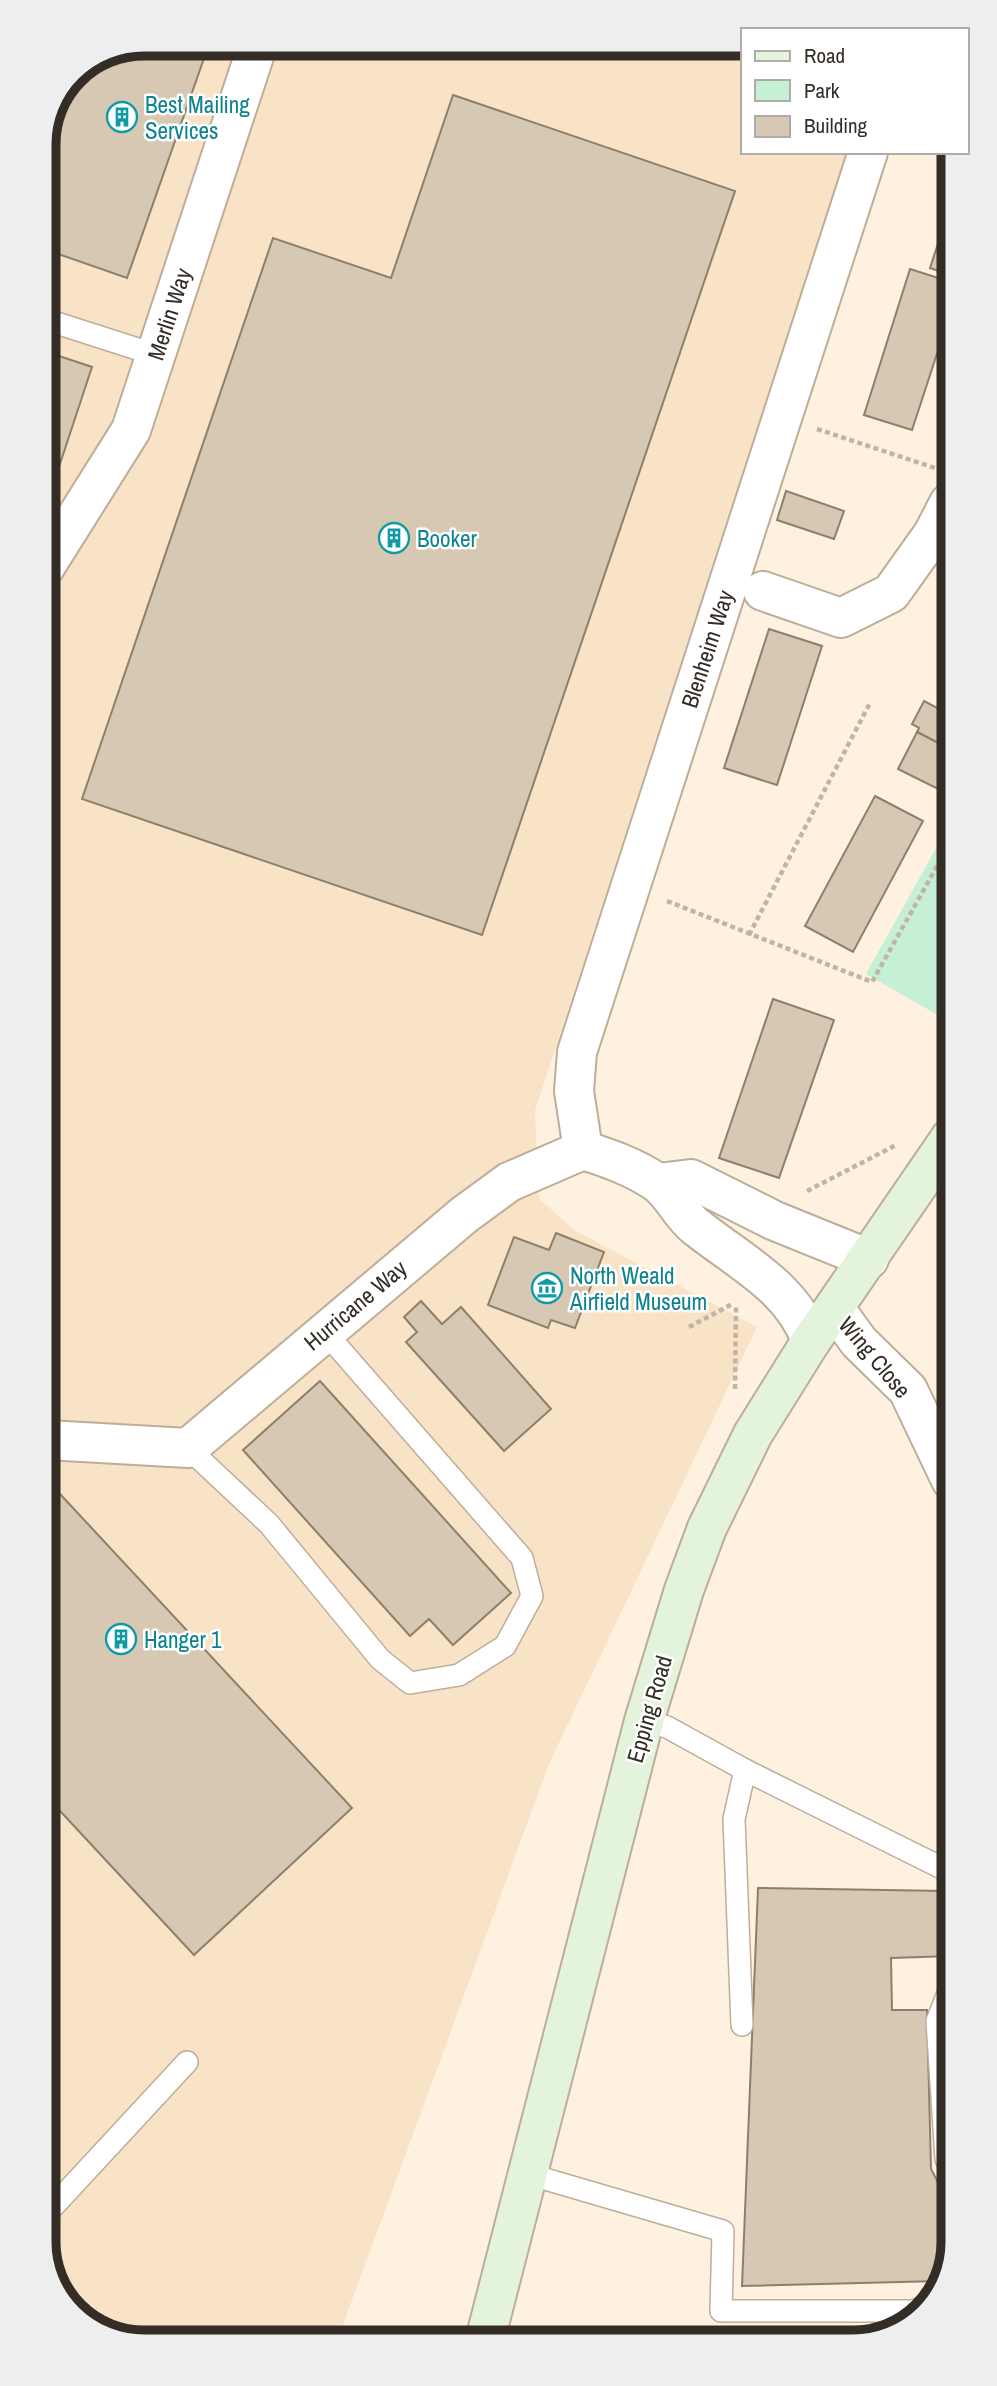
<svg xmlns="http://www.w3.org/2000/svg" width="997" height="2386" viewBox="0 0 997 2386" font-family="'Archivo Narrow',sans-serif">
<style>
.built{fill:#f8e3c7}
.green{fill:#c5f0d6}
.building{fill:#d6c8b2;stroke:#8d806b;stroke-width:2}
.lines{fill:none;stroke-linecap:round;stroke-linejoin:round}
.service-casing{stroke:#bdad99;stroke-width:24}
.minor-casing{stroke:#bdad99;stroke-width:42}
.secondary-casing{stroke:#bdad99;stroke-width:42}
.path{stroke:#c0b4a6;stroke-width:4.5;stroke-dasharray:5 3.5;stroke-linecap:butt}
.service{stroke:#fff;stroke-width:21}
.minor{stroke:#fff;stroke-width:38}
.secondary{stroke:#e4f4dc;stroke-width:38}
.labels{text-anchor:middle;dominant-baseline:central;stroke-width:5;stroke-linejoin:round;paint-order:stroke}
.culture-label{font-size:23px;fill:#0d838f;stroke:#fff;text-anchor:start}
.street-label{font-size:23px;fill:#342d25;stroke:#fff}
.rim{fill:none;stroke:#342d25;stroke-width:9}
</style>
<rect width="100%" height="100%" fill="#fff1e0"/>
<!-- built -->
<path class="built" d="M145,44h598v108h104l-312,959 4,88 37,32 181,96 -208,437 -212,577 -199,1 -55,-21 -34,-47 -5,-2136 30,-65z"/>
<!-- green -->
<path class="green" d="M950,823v199l-84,-48z"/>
<!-- building -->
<g class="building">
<path d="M144,44h65l-82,234 -83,-29v-86l32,-91z"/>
<path d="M453,95l282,96 -253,744 -400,-136 191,-561 118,40z"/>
<path d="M948,213v61l-18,-6z"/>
<path d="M910,269l38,12 1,36 -37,113 -48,-15z"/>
<path d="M44,351l48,16 -38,115 -9,-3z"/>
<path d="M786,491l58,20 -10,28 -57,-19z"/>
<path d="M769,629l53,17 -45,139 -53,-17z"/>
<path d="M924,701l25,13 1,35 -33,-17 2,-4 -7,-4z"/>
<path d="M917,732l33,17v22l-10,19 -42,-21z"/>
<path d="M875,796l48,25 -70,131 -48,-26z"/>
<path d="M773,999l61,21 -55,158 -60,-20z"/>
<path d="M556,1233l48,19 -29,76 -24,-8 -3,8 -60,-23 26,-68 35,13z"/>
<path d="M421,1301l21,23 19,-17 90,102 -47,42 -98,-109 11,-10 -13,-15z"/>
<path d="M320,1381l191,212 -58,52 -24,-26 -19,17 -167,-186z"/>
<path d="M47,1480l305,328 -158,147 -146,-157z"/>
<path d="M758,1888l188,3 6,65 -61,2 1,52h35l4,159 22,42v31l-13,39 -198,5z"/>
</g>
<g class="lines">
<!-- service casing -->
<g class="service-casing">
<g id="service">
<path d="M44,319l112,36"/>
<path d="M188,1448l81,76 111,135 30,24 49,-8 46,-29 27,-50 -10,-38 -198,-227"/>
<path d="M644,1721l23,6 78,43 207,103"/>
<path d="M953,1981l-16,40 9,138 7,13"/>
<path d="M742,2025l-8,-206 11,-49"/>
<path d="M528,2174l195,57 -2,80h191l14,-4"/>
<path d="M49,2211l138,-149"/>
</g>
</g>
<!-- minor casing -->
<g class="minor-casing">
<g id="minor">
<path d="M45,567l86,-137 127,-386"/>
<path d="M763,591l78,27 50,-25 42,-59 16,-31"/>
<path d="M583,1150l-9,-59 3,-39 291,-900"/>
<path d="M658,1183l33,-4 84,42 94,38"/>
<path d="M835,1309l24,33 49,48 43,90"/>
<path d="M47,1440l141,8 276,-233 45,-33 74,-32c25,8 51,17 73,32 16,11 24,32 39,44 42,34 98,61 116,115"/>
</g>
</g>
<!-- secondary casing -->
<g class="secondary-casing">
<path id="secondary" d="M485,2340l159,-619 40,-131 23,-62 46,-94 58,-93 140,-204"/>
</g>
<!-- path -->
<g class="path">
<path d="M817,429l118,39"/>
<path d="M667,901l205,81 78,-139"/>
<path d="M749,935l121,-232"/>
<path d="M807,1191l89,-46"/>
<path d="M689,1327l45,-24"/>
<path d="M735,1389l1,-83"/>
</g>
<!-- service -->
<use href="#service" class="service"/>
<!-- minor -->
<use href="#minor" class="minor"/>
<!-- secondary -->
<use href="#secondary" class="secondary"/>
</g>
<!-- icons -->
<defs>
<g id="building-ring" transform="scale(1.575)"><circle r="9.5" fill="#fff" stroke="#0f9aa8" stroke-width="1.5"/><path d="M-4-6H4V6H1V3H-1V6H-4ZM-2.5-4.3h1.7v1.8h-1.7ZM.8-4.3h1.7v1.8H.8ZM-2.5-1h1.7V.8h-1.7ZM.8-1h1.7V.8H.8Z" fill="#0f9aa8"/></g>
<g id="museum-ring" transform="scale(1.575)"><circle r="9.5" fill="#fff" stroke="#0f9aa8" stroke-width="1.5"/><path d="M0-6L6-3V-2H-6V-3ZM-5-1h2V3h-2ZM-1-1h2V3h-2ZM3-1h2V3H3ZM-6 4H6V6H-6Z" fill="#0f9aa8"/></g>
</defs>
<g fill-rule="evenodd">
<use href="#building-ring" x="122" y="117"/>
<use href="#building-ring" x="394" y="538"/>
<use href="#museum-ring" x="547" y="1288"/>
<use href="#building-ring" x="121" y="1639"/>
</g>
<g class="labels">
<!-- culture labels -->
<g class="culture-label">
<text x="145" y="104">Best Mailing<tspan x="145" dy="26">Services</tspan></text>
<text x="417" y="538">Booker</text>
<text x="570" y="1275">North Weald<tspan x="570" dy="26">Airfield Museum</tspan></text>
<text x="144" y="1639">Hanger 1</text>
</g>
<!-- street labels -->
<g class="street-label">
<text transform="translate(169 314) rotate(-72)">Merlin Way</text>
<text transform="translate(707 649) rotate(-72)">Blenheim Way</text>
<text transform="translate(355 1305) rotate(-40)">Hurricane Way</text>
<text transform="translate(875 1357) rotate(50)">Wing Close</text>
<text transform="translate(649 1709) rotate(-74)">Epping Road</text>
</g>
</g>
<!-- crop -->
<path d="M0 0H997V2386H0ZM144 56H853A88 88 0 0 1 941 144V2242A88 88 0 0 1 853 2330H144A88 88 0 0 1 56 2242V144A88 88 0 0 1 144 56Z" fill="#efeeee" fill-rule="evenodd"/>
<path class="rim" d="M144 56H853A88 88 0 0 1 941 144V2242A88 88 0 0 1 853 2330H144A88 88 0 0 1 56 2242V144A88 88 0 0 1 144 56Z"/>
<!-- legend -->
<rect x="741" y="28" width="228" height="126" fill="#ffffff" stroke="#aeaba8" stroke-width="2"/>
<rect x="755" y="51" width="35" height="10" fill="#e4f4dc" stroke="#aeaba8" stroke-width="2"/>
<text x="804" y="63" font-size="21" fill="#342d25">Road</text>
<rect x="755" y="80" width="35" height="21" fill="#c5f0d6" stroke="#aeaba8" stroke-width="2"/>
<text x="804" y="98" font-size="21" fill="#342d25">Park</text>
<rect x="755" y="116" width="35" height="21" fill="#d6c8b2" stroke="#aeaba8" stroke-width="2"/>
<text x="804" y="133" font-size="21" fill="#342d25">Building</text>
</svg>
